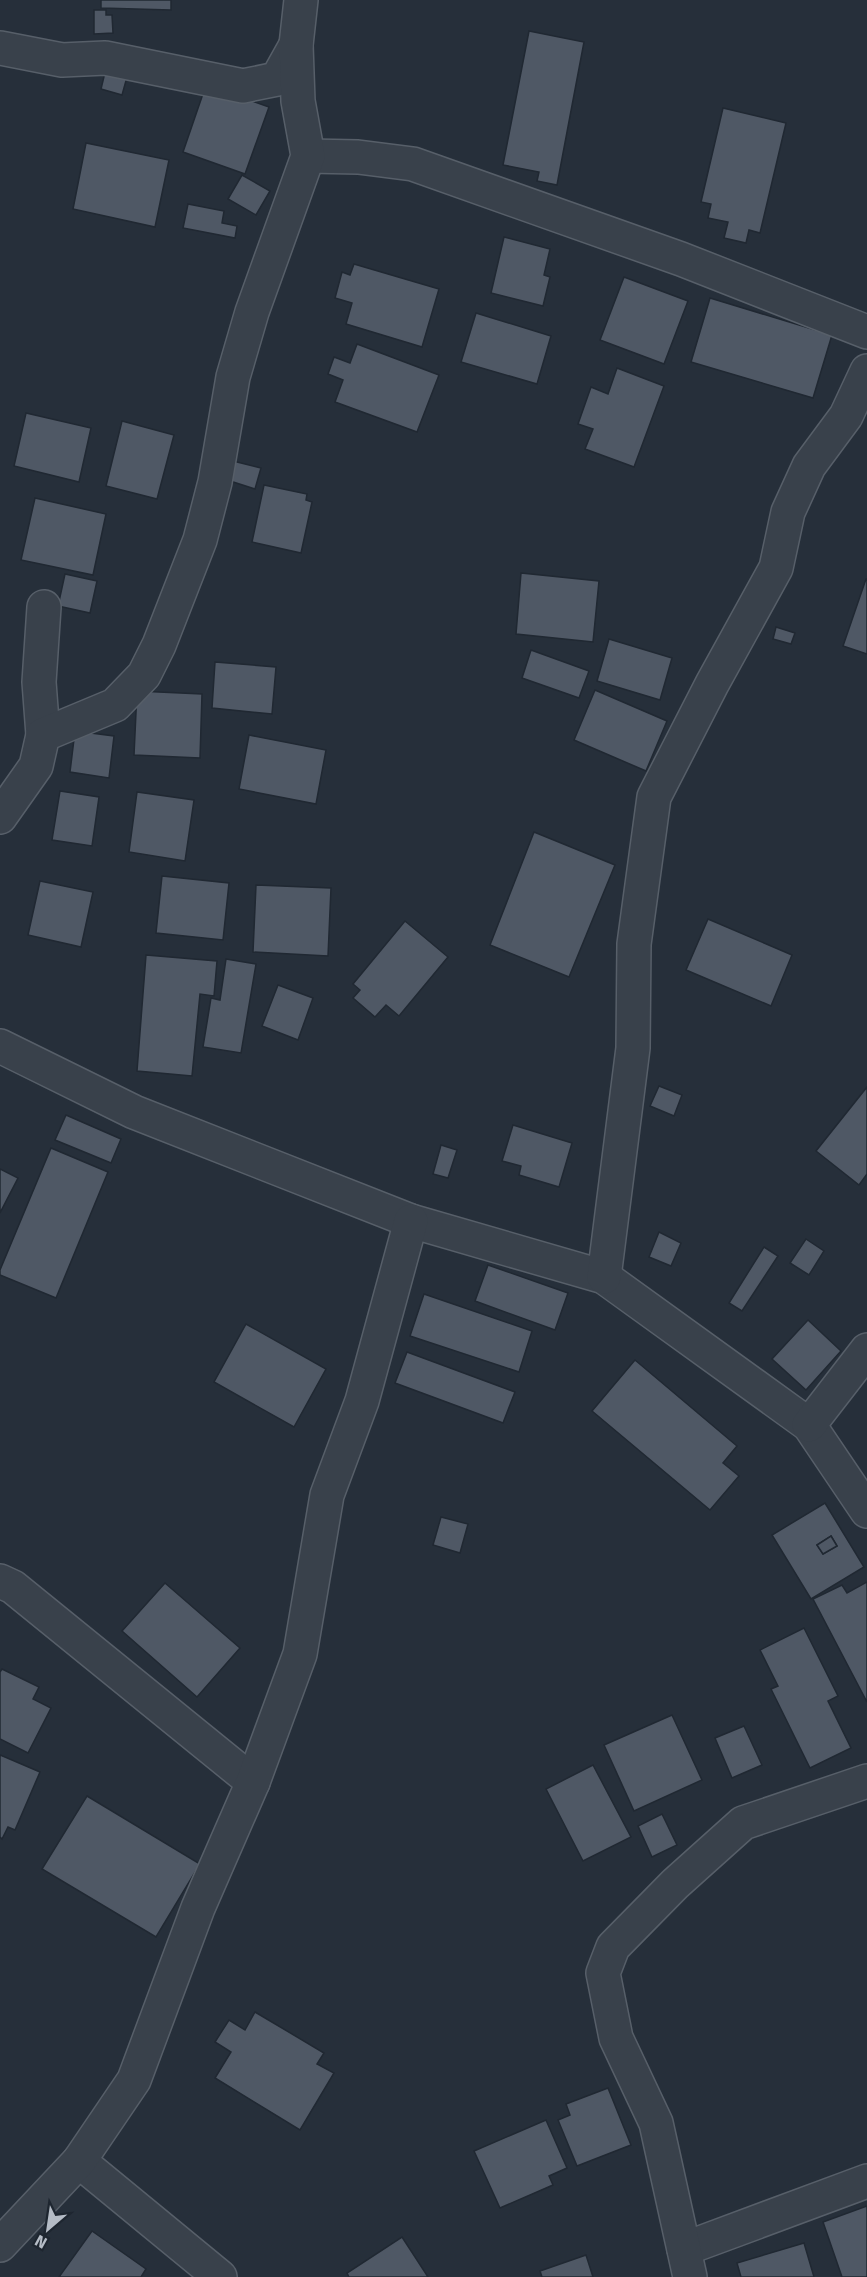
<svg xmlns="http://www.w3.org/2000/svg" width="867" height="2277" viewBox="0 0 867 2277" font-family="'Fira Sans',sans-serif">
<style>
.building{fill:#4f5865;stroke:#202832;stroke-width:1.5;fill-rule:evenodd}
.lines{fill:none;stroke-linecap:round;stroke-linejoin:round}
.minor-casing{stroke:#575f69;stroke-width:36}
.minor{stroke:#39414b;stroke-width:33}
</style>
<rect width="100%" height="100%" fill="#262f3a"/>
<!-- building -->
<g class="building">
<path d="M101,0h70v10l-70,-2z"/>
<path d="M94,10h12v5h6l1,18 -19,1z"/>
<path d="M529,31l55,11 -27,143 -20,-4 2,-9 -36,-7z"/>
<path d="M107,64l22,6 -7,25 -21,-6z"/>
<path d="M206,85l63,22 -24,67 -62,-22z"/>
<path d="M723,108l63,15 -26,110 -11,-3 -3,13 -22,-5 4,-16 -20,-4 3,-14 -10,-2z"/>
<path d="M86,143l83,17 -14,67 -82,-18z"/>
<path d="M242,175l28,16 -14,24 -28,-16z"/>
<path d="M188,204l36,7 -2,12 15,3 -2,12 -52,-10z"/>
<path d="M504,237l46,12 -6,26 6,2 -7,29 -52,-13z"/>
<path d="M354,264l85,25 -17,58 -76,-23 6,-21 -17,-5 7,-26 8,3z"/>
<path d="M624,277l64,24 -24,63 -64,-24z"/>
<path d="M710,298l122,37 -19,63 -122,-36z"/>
<path d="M476,313l75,23 -14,48 -76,-22z"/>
<path d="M357,344l82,31 -22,57 -82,-30 8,-22 -15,-6 6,-17 16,6z"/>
<path d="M617,368l47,18 -30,81 -49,-18 8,-20 -15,-5 13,-37 17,7z"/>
<path d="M26,413l65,15 -12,54 -65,-16z"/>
<path d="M122,421l52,14 -17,64 -51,-13z"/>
<path d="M233,461l28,7 -6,21 -28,-9z"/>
<path d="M264,485l43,9 -1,6 6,2 -11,51 -49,-11z"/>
<path d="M35,498l71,16 -13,61 -72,-15z"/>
<path d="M521,573l78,8 -6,61 -77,-8z"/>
<path d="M65,574l32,7 -7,32 -32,-7z"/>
<path d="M866,579h1v75l-24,-8z"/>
<path d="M776,627l19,6 -4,11 -18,-5z"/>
<path d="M609,639l63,19 -12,42 -63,-19z"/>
<path d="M531,650l58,21 -10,27 -57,-20z"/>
<path d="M215,662l61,5 -4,47 -60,-6z"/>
<path d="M595,690l72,31 -21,50 -72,-31z"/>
<path d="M137,691l65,3 -2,64 -66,-3z"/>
<path d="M75,731l39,5 -5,42 -39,-6z"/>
<path d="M249,735l77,15 -10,54 -77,-15z"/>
<path d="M60,791l39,6 -7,49 -40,-6z"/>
<path d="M137,792l57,8 -9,61 -56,-9z"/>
<path d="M534,832l81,33 -46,112 -79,-32z"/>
<path d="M162,876l67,7 -6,57 -67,-7z"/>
<path d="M40,881l53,11 -12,55 -53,-12z"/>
<path d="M256,885l75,3 -3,68 -75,-4z"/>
<path d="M708,919l84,36 -21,51 -85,-36z"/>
<path d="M405,921l43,36 -49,59 -13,-11 -11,12 -22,-19 7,-8 -7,-6z"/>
<path d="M146,955l71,6 -3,35 -14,-2 -8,82 -55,-5z"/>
<path d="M226,959l30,5 -15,89 -38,-6 8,-49 9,2z"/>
<path d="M278,985l35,13 -15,42 -36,-14z"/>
<path d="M659,1086l23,9 -8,21 -24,-10z"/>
<path d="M867,1087v87l-8,11 -43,-34z"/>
<path d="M66,1115l55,24 -10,24 -56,-23z"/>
<path d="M513,1125l59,18 -13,44 -40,-12 2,-9 -19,-5z"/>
<path d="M441,1145l16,5 -9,28 -15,-4z"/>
<path d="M51,1148l57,24 -52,126 -56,-23v-5z"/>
<path d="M0,1169l18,9 -18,35z"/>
<path d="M659,1232l22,11 -10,23 -22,-9z"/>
<path d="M806,1239l18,12 -15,24 -19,-12z"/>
<path d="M764,1247l14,9 -36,55 -13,-8z"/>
<path d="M488,1265l80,28 -13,37 -80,-29z"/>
<path d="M424,1294l108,37 -13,41 -109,-36z"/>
<path d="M808,1320l33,31 -35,39 -34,-31z"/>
<path d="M246,1324l80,45 -32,58 -80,-45z"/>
<path d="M407,1352l108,40 -12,31 -108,-40z"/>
<path d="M635,1360l102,86 -14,17 16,13 -29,34 -118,-99z"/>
<path d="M825,1503l39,64 -53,32 -39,-64zM831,1536l6,10 -14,8 -6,-9z"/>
<path d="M441,1517l27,7 -8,29 -27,-8z"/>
<path d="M831,1536l6,10 -14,8 -6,-9z"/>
<path d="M867,1582v120l-54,-103 29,-14 5,8z"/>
<path d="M165,1583l75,65 -43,49 -75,-66z"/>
<path d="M804,1628l34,68 -10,5 23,47 -41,20 -39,-79 7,-3 -18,-36z"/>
<path d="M2,1669l37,18 -6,12 18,9 -23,45 -28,-14v-67z"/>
<path d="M672,1715l30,65 -68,31 -30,-66z"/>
<path d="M744,1726l18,39 -30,13 -17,-40z"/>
<path d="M0,1755l40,17 -25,58 -7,-3 -6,12 -2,-2z"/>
<path d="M593,1765l38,72 -48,24 -37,-72z"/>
<path d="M87,1796l113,68 -44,73 -114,-68z"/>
<path d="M662,1814l15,31 -25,12 -14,-31z"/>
<path d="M255,2012l69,41 -7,11 17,9 -34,57 -85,-52 16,-26 -16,-10 14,-22 16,10z"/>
<path d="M608,2088l23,57 -54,21 -19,-46 12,-5 -4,-11z"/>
<path d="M546,2120l21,48 -18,8 4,9 -53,23 -26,-57z"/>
<path d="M867,2206v71h-25l-19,-55z"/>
<path d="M92,2231l54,38 -5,8h-82z"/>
<path d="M402,2237l26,40h-79l-2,-4z"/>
<path d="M804,2243l10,34h-73l-4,-14z"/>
<path d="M586,2255l7,22h-51l-2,-6z"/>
</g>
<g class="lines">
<!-- minor casing -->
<g class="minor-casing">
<g id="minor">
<path d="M0,48l62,12 43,-2 138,28 34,-7 19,-34"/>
<path d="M308,156l50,1 55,7 268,95 186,73"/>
<path d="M43,735l-4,-53 5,-75"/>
<path d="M0,817l36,-51 7,-31 72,-30 29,-30 15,-30 41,-105 15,-58 18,-105 19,-65 56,-156 -10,-55 -2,-56 5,-45"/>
<path d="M0,1046l134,66 277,109 193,56 205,148 58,86"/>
<path d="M604,1277l29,-229 1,-104 20,-147 58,-113 64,-116 12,-56 21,-46 37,-50 21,-45"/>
<path d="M809,1425l58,-75"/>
<path d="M0,1581l13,6 240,195"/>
<path d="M79,2161l141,116"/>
<path d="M0,2245l79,-84 55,-81 64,-172 55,-126 47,-128 27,-159 35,-94 49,-180"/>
<path d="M684,2249l183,-68"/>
<path d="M690,2277l-34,-154 -40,-85 -13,-65 10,-26 62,-63 68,-61 124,-42"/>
</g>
</g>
<!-- minor -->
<use href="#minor" class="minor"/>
</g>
<!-- north arrow -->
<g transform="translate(48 2229) rotate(209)" stroke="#1e2630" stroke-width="4.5" paint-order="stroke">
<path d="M0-4.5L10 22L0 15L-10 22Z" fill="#b5bcc6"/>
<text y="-9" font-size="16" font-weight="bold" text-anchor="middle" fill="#b5bcc6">N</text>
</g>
</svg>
